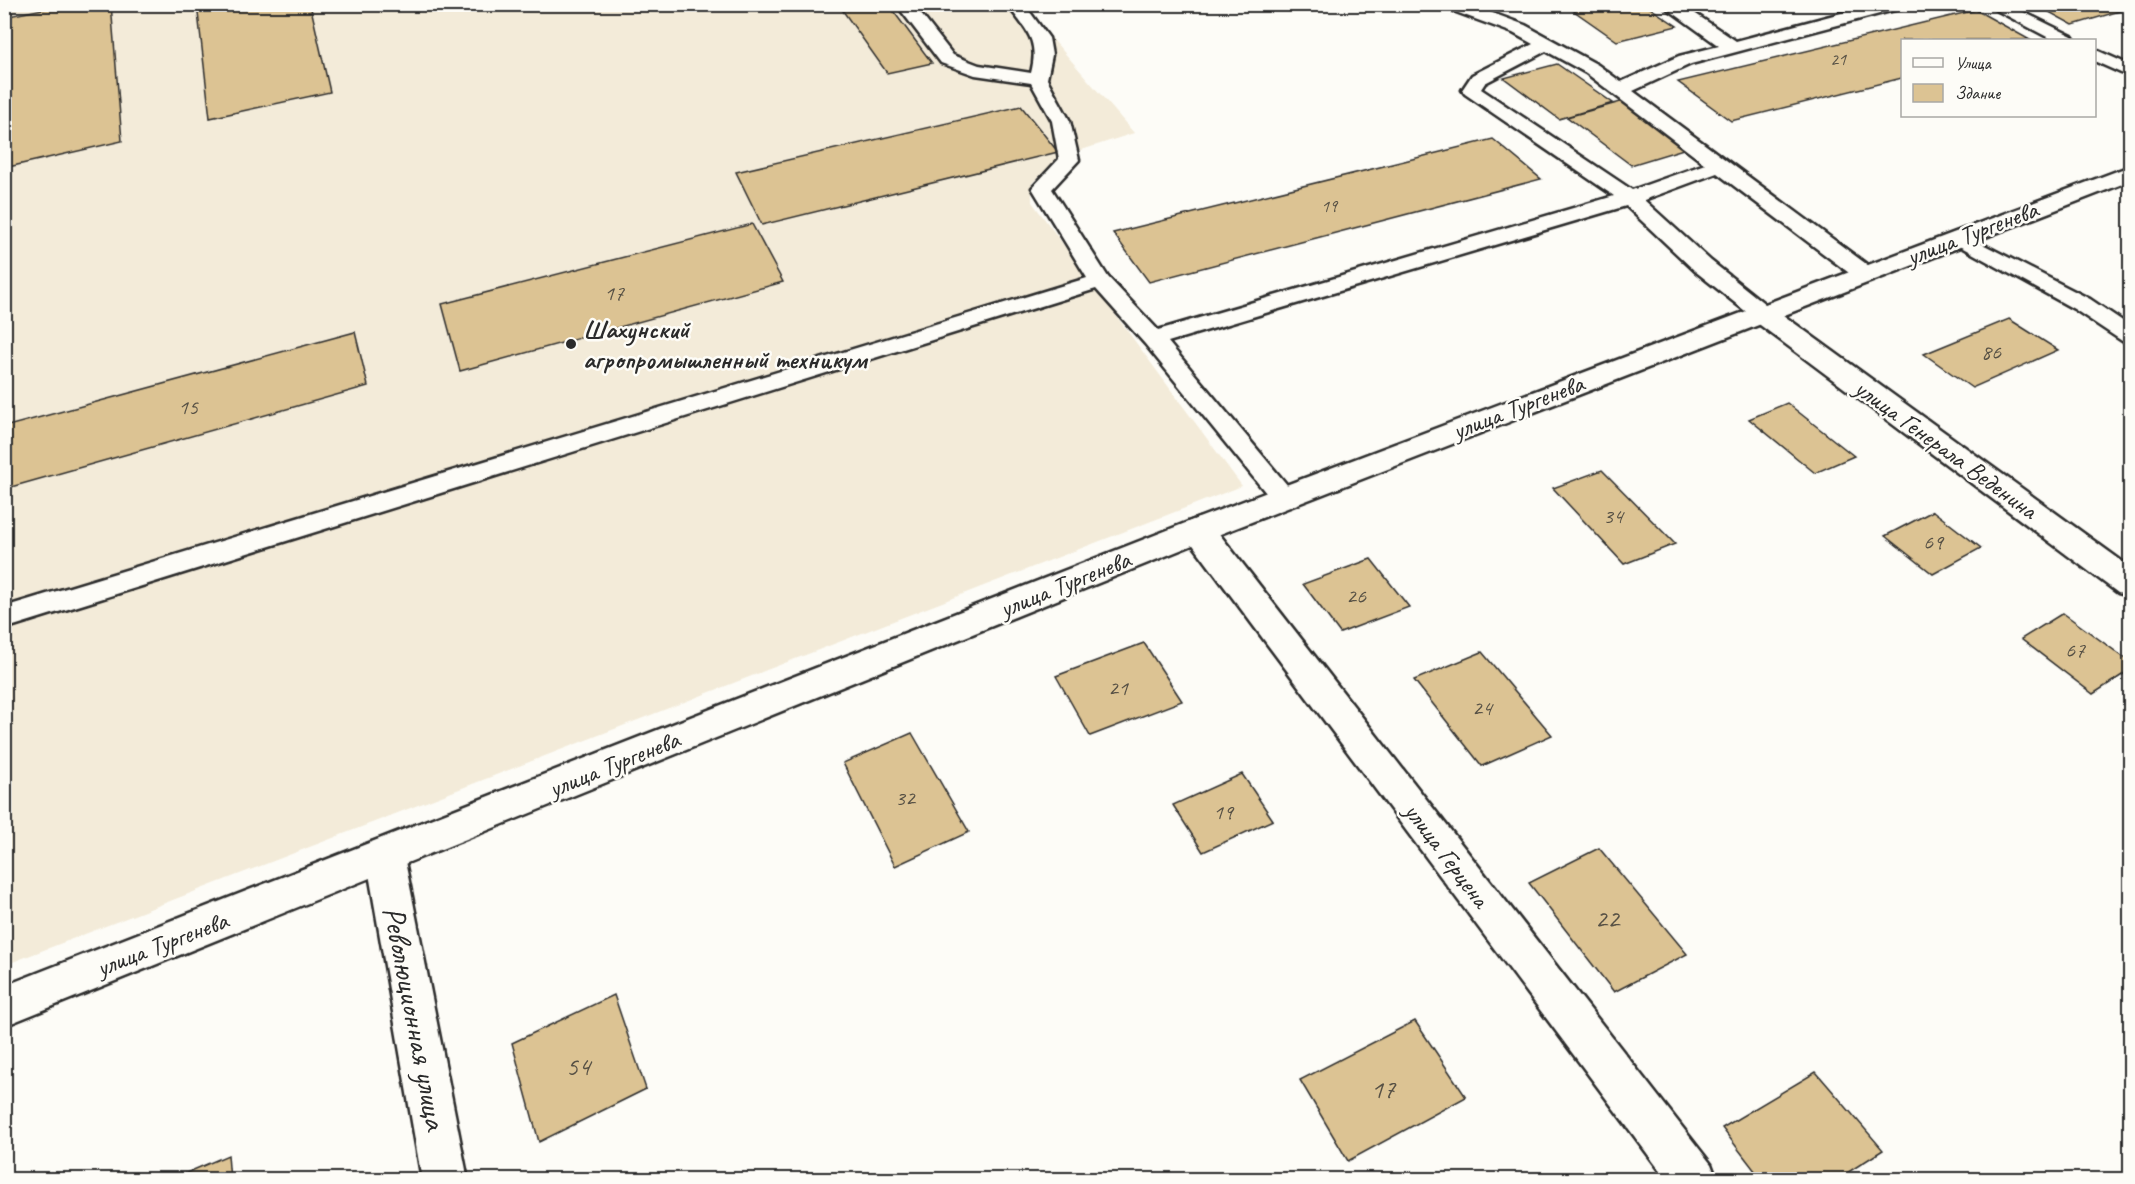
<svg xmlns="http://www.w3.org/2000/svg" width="2135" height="1184" viewBox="0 0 2135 1184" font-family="Caveat,sans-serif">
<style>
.built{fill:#f3ebd9}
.building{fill:#dcc393;stroke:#2b2b2b;stroke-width:1.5}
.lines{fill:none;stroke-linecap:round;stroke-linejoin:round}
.service-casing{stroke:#2b2b2b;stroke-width:5}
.minor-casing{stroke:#2b2b2b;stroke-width:5}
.tertiary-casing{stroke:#2b2b2b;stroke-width:5}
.service{fill:#fdfcf7;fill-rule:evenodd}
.minor{fill:#fdfcf7;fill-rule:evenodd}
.tertiary{fill:#fdfcf7;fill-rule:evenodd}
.poi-dot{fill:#2b2b2b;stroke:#fdfcf7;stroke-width:2}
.labels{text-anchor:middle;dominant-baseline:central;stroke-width:5;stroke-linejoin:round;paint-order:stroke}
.far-number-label{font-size:18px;fill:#575145}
.number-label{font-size:22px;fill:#575145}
.street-label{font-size:26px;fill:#2b2b2b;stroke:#fdfcf7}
.poi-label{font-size:26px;font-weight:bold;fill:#2b2b2b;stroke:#fdfcf7;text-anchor:start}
.near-number-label{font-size:27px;fill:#575145}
.near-street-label{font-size:32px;fill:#2b2b2b;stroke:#fdfcf7}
</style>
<rect width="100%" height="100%" fill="#fdfcf7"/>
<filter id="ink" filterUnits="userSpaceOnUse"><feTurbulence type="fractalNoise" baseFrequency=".0167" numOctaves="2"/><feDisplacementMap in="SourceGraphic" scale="12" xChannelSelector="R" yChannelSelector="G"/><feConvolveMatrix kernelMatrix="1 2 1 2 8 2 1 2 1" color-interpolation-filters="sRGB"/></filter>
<g filter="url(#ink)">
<!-- built -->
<path class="built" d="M5,5h1018l111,128 -74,24 -28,26v19l210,284 -1237,479z"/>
<!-- building -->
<g class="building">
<path d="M67,4h44l11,137 -118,27v-151z"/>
<path d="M197,4h113l20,88 -120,26z"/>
<path d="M838,4h50l44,59 -45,10z"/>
<path d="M1564,4h80l33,22 -60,15z"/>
<path d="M2045,4h85v4l-57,17 -35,-19z"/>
<path d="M1976,10l54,30h-128v38l-171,43 -53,-39z"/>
<path d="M1557,64l56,39 -54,16 -55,-41z"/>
<path d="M1624,101l66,46 -59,18 -64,-48z"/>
<path d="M1021,106l37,46 -296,73 -26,-53z"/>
<path d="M1493,139l48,40 -392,103 -36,-49z"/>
<path d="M752,224l31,58 -323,89 -18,-67z"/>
<path d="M2009,319l49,31 -86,38 -48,-34z"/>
<path d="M355,332l13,54 -364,103v-62z"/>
<path d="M1787,403l67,53 -39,17 -66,-54z"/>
<path d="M1602,470l73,74 -51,20 -71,-76z"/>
<path d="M1933,511l48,37 -48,26 -48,-38z"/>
<path d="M1371,559l38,48 -69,26 -37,-49z"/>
<path d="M2063,613l67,49v8l-37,24 -72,-55z"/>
<path d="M1144,643l38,58 -92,35 -34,-60z"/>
<path d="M1482,652l70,83 -70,31 -68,-86z"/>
<path d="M912,733l57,99 -74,34 -52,-103z"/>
<path d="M1242,774l31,46 -70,32 -30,-47z"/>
<path d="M1599,848l88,106 -73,38 -85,-109z"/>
<path d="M614,995l32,94 -107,53 -27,-99z"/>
<path d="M1415,1021l51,76 -118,64 -48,-81z"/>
<path d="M1816,1072l67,78 -47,30h-74l-40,-52z"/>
<path d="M228,1155l2,25h-60z"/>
</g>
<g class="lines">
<!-- service casing -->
<g class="service-casing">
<g id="service">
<path d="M896,4h17l40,51 26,10 52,8c9,-35 -6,-43 -24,-69h17l25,34 3,17 -5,24 23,42 9,39 -27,29 56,88 50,53 456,-134 -149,-102 -3,-4 10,-15 61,-31 -20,-11 -68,-25 -2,-4h25l57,21 73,40 23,17 58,-26 40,-10 -58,-42h20l55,37 139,-37h29l-2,4 -211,56 -58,27 240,178 3,5 -3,5 -8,2 -8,-2 -140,-106 -73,27 67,61 59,47 3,5 -3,5 -8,2 -8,-2 -59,-47 -69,-65 -458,136 125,150 4,6 -4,6 -9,3 -9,-3 -130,-160 -49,-55 -1092,340v-22l1083,-329 -55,-90 27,-29 -7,-38 -21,-38 -56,-8 -34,-12zM1546,51l40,22 119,91 -73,26 -151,-101 4,-6z"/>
<path d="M1985,4h22l65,32 3,4h-22z"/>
<path d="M2094,49l36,16v12l-36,-16z"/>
<path d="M1959,232l131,67 40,27v17l-8,-2 -48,-32 -122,-67 -3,-4 3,-4z"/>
</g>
</g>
<!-- minor casing -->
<g class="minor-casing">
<g id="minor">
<path d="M1762,304l10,3 358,260v29l-12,-3 -366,-274 -4,-6 4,-6z"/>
<path d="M1199,518l11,4 501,642 6,16h-50l-479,-642 -5,-8 5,-8z"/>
<path d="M385,839l14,5 5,12 64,324h-46l-56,-324 5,-12z"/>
</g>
</g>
<!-- tertiary casing -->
<g class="tertiary-casing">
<path id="tertiary" d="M2130,166v15l-920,357 -1206,488v-40l1184,-464z"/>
</g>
<!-- service -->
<use href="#service" class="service"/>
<!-- minor -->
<use href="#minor" class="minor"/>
<!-- tertiary -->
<use href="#tertiary" class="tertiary"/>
</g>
</g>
<!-- markers -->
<circle class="poi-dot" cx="571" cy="344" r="6"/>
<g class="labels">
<!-- far-number labels -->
<g class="far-number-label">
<text x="1838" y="59">21</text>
<text x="1329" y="206">19</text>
</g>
<!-- number labels -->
<g class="number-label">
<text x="614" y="293">17</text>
<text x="1991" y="352">86</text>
<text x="188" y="407">15</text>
<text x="1613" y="516">34</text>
<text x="1933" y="542">69</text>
<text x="1356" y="596">26</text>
<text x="2075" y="650">67</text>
<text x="1118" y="688">21</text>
<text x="1482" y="708">24</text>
<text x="905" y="798">32</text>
<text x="1223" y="812">19</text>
</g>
<!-- street labels -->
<g class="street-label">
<text transform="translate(1972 233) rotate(-21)">улица Тургенева</text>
<text transform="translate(1518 407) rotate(-21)">улица Тургенева</text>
<text transform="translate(1946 449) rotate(36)">улица Генерала Веденина</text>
<text transform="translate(1065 584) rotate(-22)">улица Тургенева</text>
<text transform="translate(614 764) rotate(-22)">улица Тургенева</text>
<text transform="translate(1447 855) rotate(53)">улица Герцена</text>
<text transform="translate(162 944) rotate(-21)">улица Тургенева</text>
</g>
<!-- poi labels -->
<g class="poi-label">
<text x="583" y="329">Шахунский<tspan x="583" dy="30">агропромышленный техникум</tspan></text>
</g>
<!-- near-number labels -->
<g class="near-number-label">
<text x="1607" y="918">22</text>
<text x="578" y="1066">54</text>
<text x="1383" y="1089">17</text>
</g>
<!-- near-street labels -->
<g class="near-street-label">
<text transform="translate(415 1018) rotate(79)">Революционная улица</text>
</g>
</g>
<!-- margin -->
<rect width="2135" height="1184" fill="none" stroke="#fdfcf7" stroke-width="24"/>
<rect x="12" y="12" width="2111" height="1160" fill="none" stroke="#2b2b2b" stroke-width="2" filter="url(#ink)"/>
<!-- legend -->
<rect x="1901" y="39" width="195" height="78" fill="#fdfcf7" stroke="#a9a8a5" stroke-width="1.5"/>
<rect x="1913" y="58" width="30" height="9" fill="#fdfcf7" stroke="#a9a8a5" stroke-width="1.5"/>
<text x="1955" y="69" font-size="18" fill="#2b2b2b">Улица</text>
<rect x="1913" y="84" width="30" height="18" fill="#dcc393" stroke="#a9a8a5" stroke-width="1.5"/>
<text x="1955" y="99" font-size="18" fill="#2b2b2b">Здание</text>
</svg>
